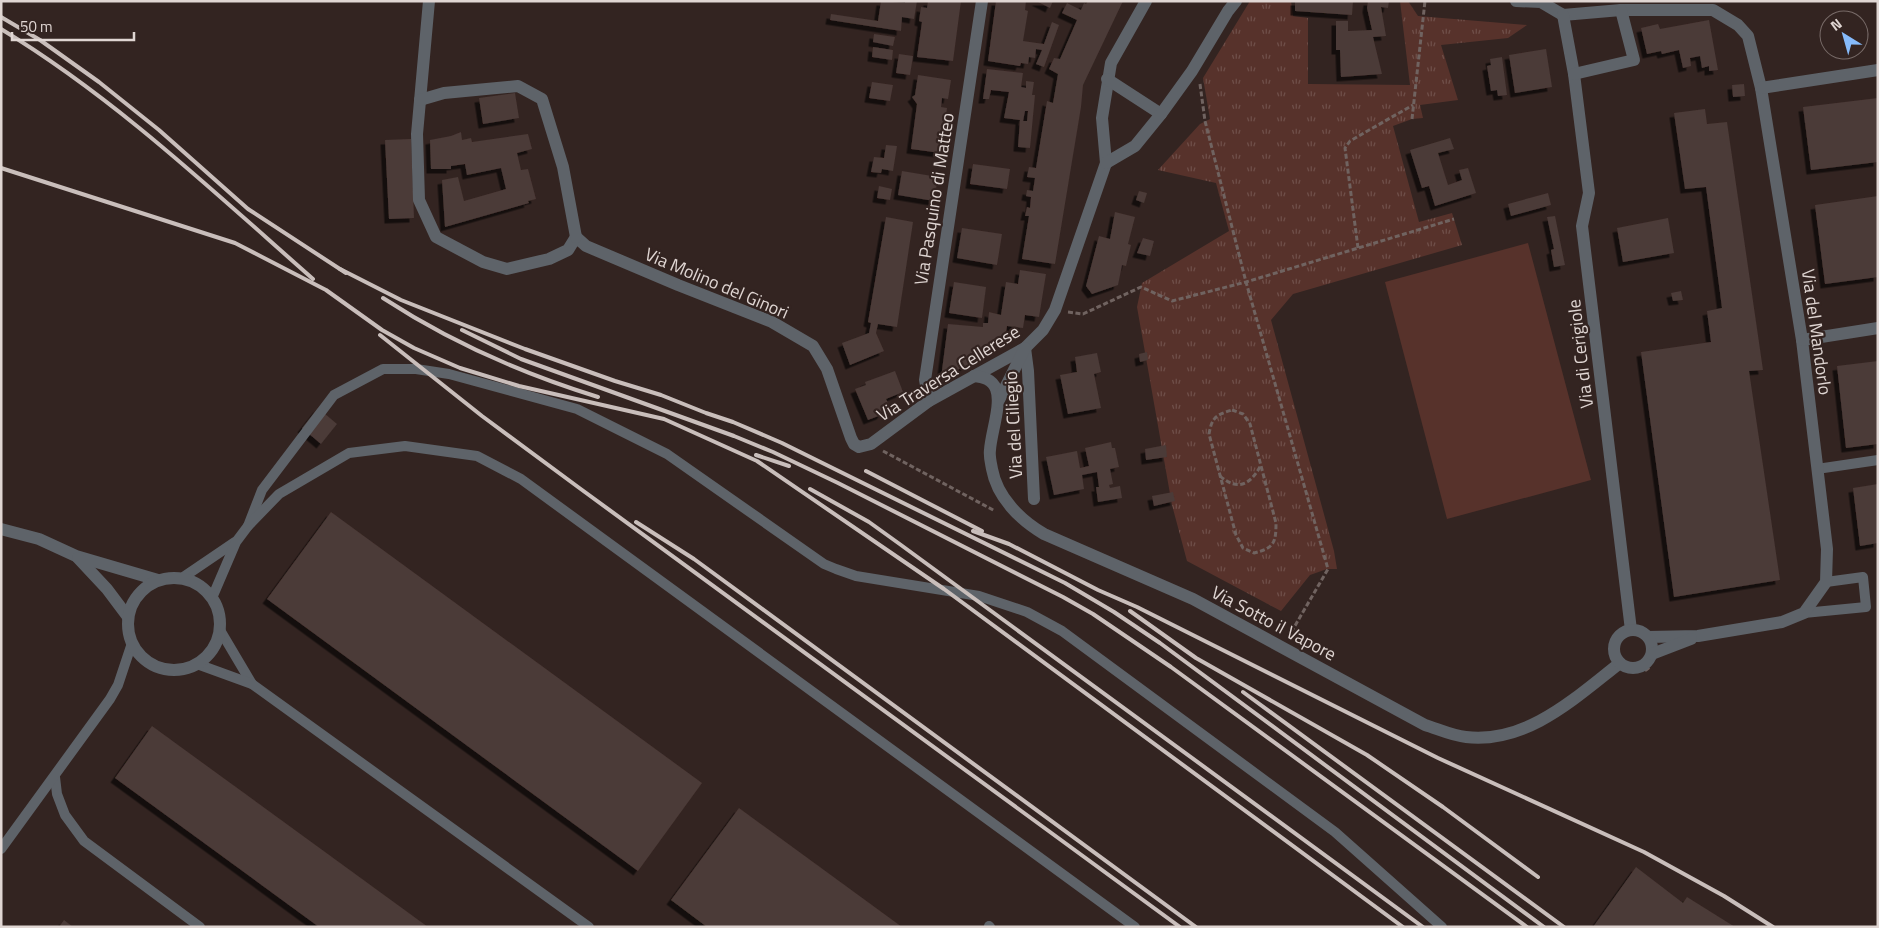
<svg xmlns="http://www.w3.org/2000/svg" width="1879" height="928" viewBox="0 0 1879 928" font-family="'Titillium Web',sans-serif">
<style>
.grass{fill:#57322b}
.park{fill:url(#park-tufts)}
.building{fill:#4b3a37;fill-rule:evenodd;filter:url(#shadow)}
.lines{fill:none;stroke-linecap:round;stroke-linejoin:round}
.path{stroke:#706360;stroke-width:3;stroke-dasharray:5 2.5;stroke-linecap:butt}
.service{stroke:#5e6369;stroke-width:10}
.minor{stroke:#5e6369;stroke-width:12}
.tertiary{stroke:#5e6369;stroke-width:12}
.rail{stroke:#c9bebb;stroke-width:4}
.labels{text-anchor:middle;dominant-baseline:central;stroke-width:4.5;stroke-linejoin:round;paint-order:stroke}
.street-label{font-size:18px;fill:#e0d6d3;stroke:#332421}
</style>
<defs>
<pattern id="park-tufts" width="24" height="20" patternUnits="userSpaceOnUse" patternTransform="scale(1.25)"><rect width="24" height="20" fill="#57322b"/><path d="M3 7l-1-3M5 7V3M7 7l1-3M15 17l-1-3M17 17v-4M19 17l1-3" fill="none" stroke="#6f4f49"/></pattern>
<filter id="shadow"><feDropShadow dx="-4.5" dy="4.5" stdDeviation="0" flood-color="#0009"/></filter>
</defs>
<rect width="100%" height="100%" fill="#332421"/>
<!-- grass -->
<path class="grass" d="M1528,243l63,237 -144,39 -62,-237z"/>
<!-- park -->
<path class="park" d="M1250,1h41l2,15 15,2v66l102,1 -10,-84h8l10,15 109,9 -19,13 -67,7 17,55 -38,5 3,13 -11,1 -19,7 26,96 33,-9 10,32 -169,49 -22,26 63,231 3,18h-10l-17,6 -29,36 -94,-50 -15,-56 -35,-198 5,-24 87,-52 -13,-48 -58,-13 42,-46 10,-5 -7,-41z"/>
<!-- building -->
<g class="building">
<path d="M881,1l24,2v-2h12l-3,18 -12,-2 -1,14 -71,-11 1,-6 47,7z"/>
<path d="M928,1h33l-8,60 -36,-4 5,-35 -3,-1 2,-14 6,1z"/>
<path d="M996,1h30l-1,9 3,1 -5,30 21,3 8,-22 7,3 -15,42 -8,-3 6,-14 -6,-1 -1,9 -6,-1 -1,7 -7,-1 -1,3 -32,-5z"/>
<path d="M1036,1h17l-3,7z"/>
<path d="M1088,1h35l-40,84 -2,22 -26,157 -33,-5 7,-43h-4l2,-9 3,1 1,-11 -5,-1 1,-6 6,1 2,-13 -8,-1 2,-10 7,1 11,-67 6,2 5,-29 -9,-5 5,-11 6,1 17,-39 -15,-7 5,-10 14,7 3,-7 2,1z"/>
<path d="M1295,1h58l-1,14 -57,-4z"/>
<path d="M1368,1h21l-1,7 -7,-1 5,29 -13,1 9,37 -41,3 -1,-27h-4v-29h12v10l24,-1 -5,-22z"/>
<path d="M1709,20l9,50 -9,1v-5l-7,2 -2,-12 -10,2 1,8 -8,2 -4,-18 -17,4 -1,-3 -14,3 -6,-26 17,-4 2,5z"/>
<path d="M874,34l21,3 -2,9 -20,-4z"/>
<path d="M873,47l20,3 -1,10 -20,-3z"/>
<path d="M1546,49l6,38 -37,6 -6,-38z"/>
<path d="M899,54l14,2 -3,19 -14,-2z"/>
<path d="M1502,57l5,38 -9,1 -1,-6 -6,1 -4,-25 4,-1 -1,-6z"/>
<path d="M987,69l36,4 -2,14 5,1v-7l8,1 -2,13h3l-5,53 -12,-1 2,-27 -16,-2 5,-26 -18,-2 -2,9h-6zM1025,111h3l-1,10h-4z"/>
<path d="M918,75l33,5 -3,19 -6,-1 -1,9 6,1 -6,45 -30,-4 6,-45 -5,-7 3,-2z"/>
<path d="M872,82l21,3 -3,16 -21,-3z"/>
<path d="M1744,84l1,12 -12,1 -1,-12z"/>
<path d="M515,93l4,25 -36,6 -4,-26z"/>
<path d="M1878,98v64l-67,8 -8,-63z"/>
<path d="M1705,109l2,15 20,-2 36,248 -14,1 31,209 -106,17 -33,-245 70,-10 -4,-31 15,-3 -16,-121 -21,2 -11,-76z"/>
<path d="M461,132l1,8 9,-2 1,4 56,-8 4,15 -15,4 4,17 7,-1 8,30 -8,2 1,2 -84,24 -3,-47 16,-3 6,24 42,-12 -5,-21 -34,7 -2,-11 -14,2v3h-20l-1,-29 21,-4z"/>
<path d="M1450,138l4,11 -16,4 10,32 14,-5 -3,-10 9,-2 8,25 -41,13 -6,-20 -7,2 -12,-38z"/>
<path d="M411,139l3,79 -25,1 -4,-79z"/>
<path d="M886,145l11,1 -4,25 -11,-2 -1,4 -10,-1 3,-15 10,1z"/>
<path d="M973,164l37,5 -3,20 -37,-5z"/>
<path d="M902,171l36,6 -4,24 -36,-6z"/>
<path d="M879,186l13,3 -2,11 -13,-2z"/>
<path d="M1139,191l8,2 -3,10 -8,-3z"/>
<path d="M1548,193l3,12 -40,11 -3,-12z"/>
<path d="M1878,196v81l-53,7 -10,-79z"/>
<path d="M1115,212l20,5 -7,27 3,1 -5,21 -4,-1 -4,20 -26,9 -6,-8 13,-50 11,3z"/>
<path d="M1555,216l10,49 -11,2 -3,-17 3,-1 -7,-32z"/>
<path d="M886,217l27,5 -16,105 -19,-3 -2,9 8,18 -34,14 -8,-22 27,-10 2,-10 -3,-1z"/>
<path d="M1668,218l6,35 -51,9 -6,-34z"/>
<path d="M962,228l40,6 -5,31 -40,-7z"/>
<path d="M1143,238l11,3 -4,15 -13,-3z"/>
<path d="M1020,270l26,4 -7,43 -14,-2 -2,13 -16,-2 -2,13 -8,-1 -2,13 -15,-1 -2,10 -37,18 7,-54 35,3v-4h5l1,-11 12,3 5,-33 12,2z"/>
<path d="M954,282l32,5 -4,31 -33,-5z"/>
<path d="M1681,291l2,9 -10,1 -2,-8z"/>
<path d="M1147,352l1,8 -8,2 -1,-8z"/>
<path d="M1097,353l4,19 -7,2 7,34 -33,6 -8,-39 17,-3 -2,-15z"/>
<path d="M1878,361v83l-32,4 -9,-82z"/>
<path d="M895,371l8,21 -17,7 3,6 -8,10 -13,5 -13,-31 11,-4 -1,-3z"/>
<path d="M318,408l19,16 -16,20 -19,-16z"/>
<path d="M1111,442l1,6h3l4,19 -9,2 3,15 -4,1 1,3 10,-2 2,12 -24,4 -2,-15h3l-2,-15 -15,3 2,14 -30,6 -8,-38 31,-6 3,17 9,-2 -4,-18z"/>
<path d="M1166,445l1,12 -21,3 -1,-11z"/>
<path d="M1878,484v59l-18,3 -7,-58z"/>
<path d="M1173,492l2,9 -21,5 -2,-10z"/>
<path d="M331,512l371,271 -64,88 -371,-272z"/>
<path d="M152,726l276,201h-109l-204,-149z"/>
<path d="M739,808l163,119h-195l-36,-27z"/>
<path d="M1636,867l47,36 4,-6 48,30h-142z"/>
<path d="M64,920l9,7h-14z"/>
</g>
<g class="lines">
<!-- path -->
<g class="path">
<path d="M1200,84l5,37 41,161 82,287 -39,67"/>
<path d="M1412,119l13,-118"/>
<path d="M1358,248l-13,-100 5,-7 63,-36"/>
<path d="M1068,312l15,2 58,-27 31,14 74,-19 208,-63"/>
<path d="M1232,410l11,4 7,10 26,99c0,20 -2,25 -22,30l-11,-5 -7,-13 -27,-101c3,-17 7,-19 23,-24z"/>
<path d="M883,451l112,60"/>
<path d="M1220,476c18,16 31,8 41,-11"/>
<path d="M1630,671l16,-1 4,-3"/>
</g>
<!-- service -->
<g class="service">
<path d="M1817,469l61,-9"/>
<path d="M248,526l14,-36 72,-95 49,-26h33l33,5 128,35 90,45 157,110 12,5 20,7 123,20 48,16 35,19 273,201 107,95"/>
<path d="M182,578l53,-36"/>
<path d="M212,598l24,-56 12,-16 31,-32 70,-41 56,-7 72,10 44,23 614,448"/>
<path d="M1804,613l62,-6 -3,-30 -37,5"/>
<path d="M220,630l32,54"/>
<path d="M197,664l55,20 337,243"/>
<path d="M55,777l2,17 8,21 19,26 116,86"/>
<path d="M1,849l109,-150 8,-14 14,-42"/>
<path d="M989,926l1,1"/>
</g>
<!-- minor -->
<g class="minor">
<path d="M429,1l-12,133 2,66 17,37 47,25 24,7 42,-10 19,-9 8,-13 10,9 92,39 94,37 41,24 14,23 24,69 3,6 5,3 12,-3 58,-43 96,-53 18,-18 12,-20 51,-147 -4,-45 9,-55 35,-62"/>
<path d="M1516,1l25,1 22,13 58,-5h92l25,15 10,11 13,52 41,252 25,209 -1,33 -22,31 -22,9 -84,14 -50,1"/>
<path d="M1563,15l11,59 15,119 -7,33 49,404"/>
<path d="M1574,74l60,-14 -13,-50"/>
<path d="M1107,79l54,35"/>
<path d="M1761,88l117,-18"/>
<path d="M420,100l24,-7 74,-7 24,13 21,68 13,70"/>
<path d="M1106,163l29,-17 26,-32 31,-43 36,-60 8,-10"/>
<path d="M1802,340l76,-12"/>
<path d="M1025,348l3,23 6,128"/>
<path d="M974,376c9,1 18,3 22,13 6,15 -5,44 -6,61 -1,6 1,13 2,19 5,28 28,51 52,65l149,65 232,126c13,4 28,11 41,12 61,7 109,-39 154,-74"/>
<path d="M929,401l-4,-21 57,-379"/>
<path d="M998,402l27,-54"/>
<circle cx="1633" cy="649" r="19"/>
<path d="M1652,654l39,-15"/>
</g>
<!-- tertiary -->
<g class="tertiary">
<path d="M1,529l38,10 37,17 82,24"/>
<path d="M78,558l29,31 21,28"/>
<circle cx="174" cy="624" r="46"/>
</g>
<!-- rail -->
<g class="rail">
<path d="M1,17l39,23 59,42 60,48 89,79 98,64"/>
<path d="M1,29c114,69 212,162 312,250"/>
<path d="M1,168l234,75 91,47 56,40 32,18 46,20 59,18 145,33 93,42 187,128 459,338"/>
<path d="M340,269l61,31 124,49 90,32 46,14 45,18 27,9 49,21 283,140 49,29 46,31 384,284"/>
<path d="M383,298c66,43 140,76 215,99"/>
<path d="M462,330l59,29 213,77 39,16 65,31 225,114 30,17 78,53 356,260"/>
<path d="M380,335l102,81 96,71 602,440"/>
<path d="M756,455l33,11"/>
<path d="M866,471l116,60"/>
<path d="M810,489l59,33 32,23 522,382"/>
<path d="M636,522l58,37 502,368"/>
<path d="M973,531l36,13 89,46 39,17 301,151 206,94 80,44 49,31"/>
<path d="M1130,611l66,47 171,97 76,52 95,70"/>
<path d="M1243,692l321,235"/>
</g>
</g>
<g class="labels">
<!-- street labels -->
<g class="street-label">
<text transform="translate(934 199) rotate(-81)">Via Pasquino di Matteo</text>
<text transform="translate(717 283) rotate(23)">Via Molino del Ginori</text>
<text transform="translate(1817 332) rotate(82)">Via del Mandorlo</text>
<text transform="translate(1580 354) rotate(-97)">Via di Cerigiole</text>
<text transform="translate(948 373) rotate(-32)">Via Traversa Cellerese</text>
<text transform="translate(1013 425) rotate(-93)">Via del Ciliegio</text>
<text transform="translate(1274 623) rotate(28)">Via Sotto il Vapore</text>
</g>
</g>
<!-- border -->
<rect width="1879" height="928" fill="none" stroke="#e0d6d3" stroke-width="5"/>
<!-- north arrow -->
<g transform="translate(1844 35) rotate(323)"><circle r="24" fill="#332421" stroke="#786b68"/>
<path d="M0-4L9 19L0 12L-9 19Z" fill="#86bbfb"/>
<text y="-8" font-size="14" font-weight="bold" text-anchor="middle" fill="#e0d6d3">N</text>
</g>
<!-- scale -->
<path d="M12 32v8h122v-8" fill="none" stroke="#e0d6d3" stroke-width="2.5"/>
<text x="20" y="32" font-size="15" fill="#e0d6d3" stroke="#332421" stroke-width="4" paint-order="stroke">50 m</text>
</svg>
